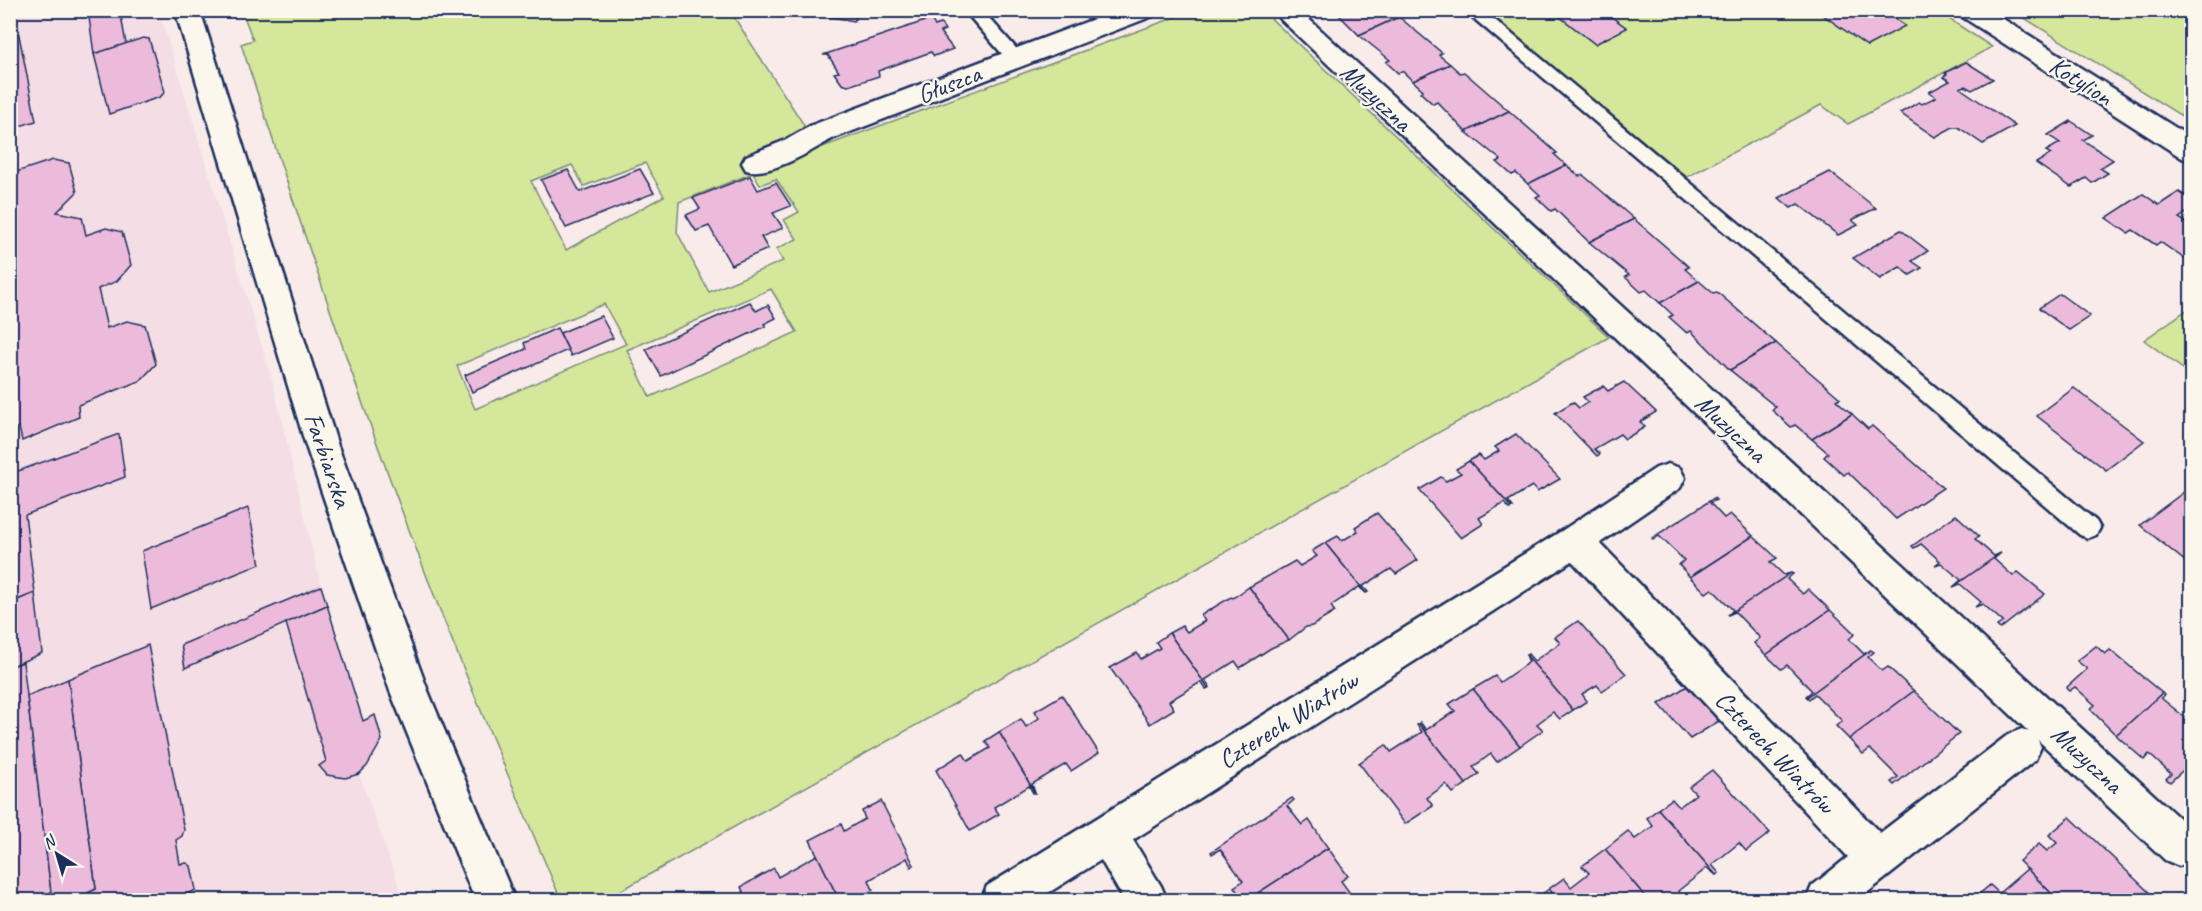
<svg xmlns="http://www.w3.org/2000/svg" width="2202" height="911" viewBox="0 0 2202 911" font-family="Caveat,sans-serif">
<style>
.built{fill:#f4dde5}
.green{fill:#d5e79b;stroke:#788b7c;stroke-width:1.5;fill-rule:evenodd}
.building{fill:#ecbbdb;stroke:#1b2f5e;stroke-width:1.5}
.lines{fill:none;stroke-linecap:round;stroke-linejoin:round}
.service-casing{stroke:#1b2f5e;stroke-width:5}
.minor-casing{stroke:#1b2f5e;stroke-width:5}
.service{fill:#fbf7ec;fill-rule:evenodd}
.minor{fill:#fbf7ec;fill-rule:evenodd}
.labels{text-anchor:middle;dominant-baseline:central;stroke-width:5;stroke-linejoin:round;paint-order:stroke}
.street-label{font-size:26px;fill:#1b2f5e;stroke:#fbf7ec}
</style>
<rect width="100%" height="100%" fill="#f8ebe9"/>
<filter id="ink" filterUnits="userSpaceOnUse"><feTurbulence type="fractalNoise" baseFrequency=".0167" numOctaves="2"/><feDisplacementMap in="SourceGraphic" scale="12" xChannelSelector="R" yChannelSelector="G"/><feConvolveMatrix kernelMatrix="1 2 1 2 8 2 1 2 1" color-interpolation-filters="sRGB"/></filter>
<g filter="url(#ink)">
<!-- built -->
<path class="built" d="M10,11h149l113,369 49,206 24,81 18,54 12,-6 6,19 1,6 -4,11 -19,23 45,126h-393z"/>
<!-- green -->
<g class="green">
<path d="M242,11h488l74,114 -6,14 -38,31 432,-159h71l346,326 -1005,563h-43c-51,-121 -104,-242 -150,-365 -62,-162 -115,-327 -170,-491l12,-4zM645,163l19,33 -98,54 -35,-69 41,-16 12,21zM753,173l7,12 16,-6 23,33 -15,8 13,19 -21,10 7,12 -74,31 -32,-60 2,-30zM771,289l26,43 -147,65 -23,-47zM604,304l22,40 -151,65 -18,-43z"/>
<path d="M1485,11h452l55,36 -144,77 -27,-19 -134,72z"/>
<path d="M2013,11h159l19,13v98z"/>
<path d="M2191,307v68l-47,-35z"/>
</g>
<!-- building -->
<g class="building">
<path d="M10,10h4l22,111 -26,8z"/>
<path d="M88,10h32l6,34 -32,10z"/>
<path d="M811,10h56l-9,4 -4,7 -40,-7z"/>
<path d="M1334,10h58l7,7 -40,18z"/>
<path d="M1560,10h42l25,18 -32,16 -40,-31z"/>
<path d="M1816,10h66l23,16 -38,20z"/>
<path d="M1399,17l43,36 -3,2 11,9 -37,17 -11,-10 -4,2 -12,-11 4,-2 -31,-25z"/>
<path d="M931,19l4,7 6,-2 4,6 -5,2 13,17 -19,7 -3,-4 -53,19 1,5 -31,10 -6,-2 -8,-11 5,-1 -11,-17h-5z"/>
<path d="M143,38l6,1 16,53 -5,5 -51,17 -15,-60z"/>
<path d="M1966,62l27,17 -21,11 -7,-4 -5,2 55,38 -32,18 -25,-17h-5l-18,10 -35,-24 19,-11 3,2 14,-7 -7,-5 21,-11 -7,-4 4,-3 -2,-1z"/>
<path d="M1450,64l10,9 4,-1 45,39 -43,21 -29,-30 -4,2 -13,-12 3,-2 -10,-9z"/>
<path d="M1509,111l48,42 -3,1 12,11 -38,19 -12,-11 -4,2 -15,-13 4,-2 -35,-28z"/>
<path d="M2071,121l21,14 -9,5 30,20 -13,8 8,5 -16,10 -6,-5 -15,9 -35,-24 15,-9 -5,-3 14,-8 -12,-8z"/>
<path d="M53,160l16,3 8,29 -20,20 25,5 4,18 20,-7 16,4 9,33 -14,16 -19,8 9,39 20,-7 18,4 11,39 -16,17 -62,24 1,12 -57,24 -3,-14 -9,4v-257z"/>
<path d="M1566,165l13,11 4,-1 51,44 -45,23 -34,-33 -4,2 -15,-14 4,-2 -12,-11z"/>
<path d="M640,169l14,24 -88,35 -25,-48 27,-10 12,22z"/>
<path d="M1830,172l46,36 -24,12 6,5 -20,10 -40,-31 -7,4 -12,-10z"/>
<path d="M750,176l8,14 18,-7 15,23 -18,7 10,15 -22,9 7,12 -37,16 -22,-39 -13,5 -10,-16 14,-6 -7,-11z"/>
<path d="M2179,192l13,8v9l-13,9 13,8v38l-32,-22 -4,3 -23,-15 -5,3 -22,-15 37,-24 16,11z"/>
<path d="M1634,219l55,48 -4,2 14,12 -39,22 -14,-13 -5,2 -16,-15 4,-2 -40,-33z"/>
<path d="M1901,230l27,21 -16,10 10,7 -12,7 -10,-8 -20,12 -27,-21z"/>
<path d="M1699,281l14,12 4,-1 59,51 -46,27 -39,-39 -4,2 -18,-16 4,-2 -13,-12z"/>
<path d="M2060,294l30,22 -21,14 -30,-22z"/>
<path d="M750,302l6,9 12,-6 8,13 -12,6 2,2 -105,50 -15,-27z"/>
<path d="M601,316l12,22 -42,18 -11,-23z"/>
<path d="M557,328l11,22 -96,42 -7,-17 61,-26 -2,-6z"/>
<path d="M1776,343l64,55 -4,2 16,14 -40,25 -17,-14 -4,2 -19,-17 4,-3 -46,-37z"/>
<path d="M1624,382l32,30 -16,10 5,5 -20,12 -5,-5 -26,15 6,5 -3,2 -42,-43 18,-11 6,6 9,-6 -5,-5 20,-11 5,5z"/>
<path d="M2074,388l70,53 -38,29 -69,-54z"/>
<path d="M1852,414l16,15 4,-3 71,62 -47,31 -48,-47 -4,3 -20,-18 4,-4 -16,-14z"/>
<path d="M119,434l6,43 -100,38 10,78 -25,10v-129z"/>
<path d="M1516,434l44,45 -23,13 -5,-6 -24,15 5,6h-2l-42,-46 10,-6 5,5 15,-9 -4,-4z"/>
<path d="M1469,461l42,46 -1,2 -6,-6 -25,15 4,6 -22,14 -42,-48 22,-13 5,4 15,-8 -5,-4z"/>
<path d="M2192,486v80h-1l-51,-41z"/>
<path d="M1714,498l2,2 -6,3 14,15 6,-4 23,22 -63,41 -11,-12 5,-5 -25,-24 -6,4 -1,-2z"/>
<path d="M248,508l12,56 -109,45 -9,-58z"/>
<path d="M1377,513l41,47 -22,14 -5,-5 -28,17 5,6 -2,1 -41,-50 13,-7 4,5 16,-10 -3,-4z"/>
<path d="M1956,515l23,21 -4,3 19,17 7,-3 -48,34 8,-7 -20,-17 -6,2 5,-4 -19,-17 -7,4 -2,-2z"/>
<path d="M1753,536l24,22 -7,4 14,13 7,-2 -63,42 5,-5 -21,-21 -6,4 -16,-16z"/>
<path d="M1325,543l41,50 -7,-6 -28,19 4,6 -23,14 -6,1 -17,13 -40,-53 46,-26 5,5 17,-10 -5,-5z"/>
<path d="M2001,553l-7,6 19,17 5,-4 27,22 -45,35 -3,-3 6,-4 -20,-18 -8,3 6,-5 -21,-18 -7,3z"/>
<path d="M1791,573l2,1 -6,5 16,15 5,-5 22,21 -64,45 -12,-12 6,-5 -25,-26 -7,3z"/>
<path d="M321,586l6,19 -142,63 -4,-23z"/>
<path d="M1249,587l40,53 -18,8 -31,20 -5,-7 -30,19 5,7 -2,1 -39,-55 13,-7 5,6 18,-11 -4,-6 30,-18 2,1z"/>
<path d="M35,593l7,60 -32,14v-64z"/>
<path d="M327,605l36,116 12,-6 7,25 -15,26 -8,8 -14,4 -18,-3 -8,-9 7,-5 -40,-138z"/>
<path d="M1830,610l25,24 -6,5 15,15 7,-4 -64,47 -1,-1 6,-5 -25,-26 -6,4 -15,-14z"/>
<path d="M1578,621l48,53 -24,17 -5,-6 -15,9 5,7 -14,9 -47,-55 2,-1 6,7 26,-18 -5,-6z"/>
<path d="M1169,633l39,55 -2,1 -5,-7 -32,19 5,8 -24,15 -40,-56 27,-15 4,6 19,-11 -4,-6z"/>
<path d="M148,645l36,185 -2,6 -6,4 4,24 7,-1 4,3 5,24 -21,10h-102l23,-11 -28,-210z"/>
<path d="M2096,646l9,8 5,-4 52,43 -46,42 -26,-26 5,-4 -20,-18 -6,4 -3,-3 21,-19 -10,-8z"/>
<path d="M1871,650l3,2 -6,5 14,14 6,-4 26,24 -65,48 -13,-13 6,-5 -27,-27 -6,5 -2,-2z"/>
<path d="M1526,655l47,55 -13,9 -7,-7 -16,12 6,6 -23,16 -47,-57 22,-13 5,6 29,-20z"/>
<path d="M23,662l4,34 25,204h-42v-233z"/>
<path d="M68,679l28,210 -23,11h-21l-25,-204z"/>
<path d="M1687,686l32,35 -29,18 -31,-35z"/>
<path d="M1473,689l47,57 -23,16 -6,-8 -18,13 6,7 -13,10 -47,-60 1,-2 6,8 29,-19 -6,-7z"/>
<path d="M1914,691l45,43 -65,51 -3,-3 7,-5 -28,-28 -7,5 -14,-15z"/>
<path d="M2162,693l2,2 -3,3 31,25v39l-22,20 -4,-3 5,-5 -22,-20 -5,6 -28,-25z"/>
<path d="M1062,695l37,58 -28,18 -5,-7 -34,20 3,9 -36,-61 22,-13 5,8 13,-9 -4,-7z"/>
<path d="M1419,724l47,60 -13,9 -7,-9 -19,14 6,8 -28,18 -46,-61 27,-18 5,7 31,-20 -5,-7z"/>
<path d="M999,732l36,61h-2l-4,-7 -35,21 5,7 -29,17 -34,-61 27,-17 5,8 22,-13 -5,-7z"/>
<path d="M1712,770l58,63 -24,18 -7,-8 -27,22 7,8 -3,2 -58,-66 14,-10 7,8 17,-13 -7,-7z"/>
<path d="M1292,798l2,2 -7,6 15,19 7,-5 19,28 -81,52h-4l-9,-13 9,-6 -23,-32 -8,5 -1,-2z"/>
<path d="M881,801l33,64 -3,2 -4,-9 -38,22 4,10 -19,10h-15l-29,-60 31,-16 3,7 21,-12 -3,-8z"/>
<path d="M1658,809l58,66 -9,-7 -29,23 7,8 -3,1h-34l-43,-51 23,-18 7,8 18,-13 -6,-8z"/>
<path d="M2070,817l83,79 -4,4h-91l-39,-39 20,-17 8,7 10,-8 -8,-8z"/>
<path d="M1328,848l20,28 -7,5 14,19h-108z"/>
<path d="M1605,849l43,51h-90l-9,-11 15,-11 7,9 18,-14 -7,-7z"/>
<path d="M817,855l22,45h-92l-6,-13 33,-19 4,9z"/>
<path d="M2027,869l31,31h-86l18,-15 9,8z"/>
<path d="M1549,889l9,11 -23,-1z"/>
</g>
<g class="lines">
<!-- service casing -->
<g class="service-casing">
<g id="service">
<path d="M964,10h18l40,45 3,4 -3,4h-12z"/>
<path d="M1464,10h19l613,511 4,7 -4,7 -8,3 -8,-3z"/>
</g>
</g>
<!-- minor casing -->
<g class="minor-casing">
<g id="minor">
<path d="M175,10h25l138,436 90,245 87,209h-40l-85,-209 -84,-245z"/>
<path d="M1118,10h38l-3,6 -321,123c-21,12 -62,38 -86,31l-4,-7 4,-7 40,-16 26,-15z"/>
<path d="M1271,10h28l893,820v31l-13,5 -14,-6 -127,-120 3,7 -6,13 -177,140h-52l6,-14 36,-29 -276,-296 -439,279 28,46 6,14h-43l-23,-40 -64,40h-56l6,-14 576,-356 93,-62 12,-4 12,4 5,10 -5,10 -80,55 280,290 129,-99 13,-5 7,3z"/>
<path d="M1958,10h31l203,128v23l-10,-3 -221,-142z"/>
</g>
</g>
<!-- service -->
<use href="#service" class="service"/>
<!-- minor -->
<use href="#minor" class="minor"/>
</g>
</g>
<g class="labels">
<!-- street labels -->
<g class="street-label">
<text transform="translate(2081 81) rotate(32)">Kotylion</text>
<text transform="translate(949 84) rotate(-21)">Głuszca</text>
<text transform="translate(1376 97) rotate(43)">Muzyczna</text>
<text transform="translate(1731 428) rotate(43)">Muzyczna</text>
<text transform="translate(328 460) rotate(71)">Farbiarska</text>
<text transform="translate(1288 720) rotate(-32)">Czterech Wiatrów</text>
<text transform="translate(1775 752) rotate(46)">Czterech Wiatrów</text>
<text transform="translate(2087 759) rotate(43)">Muzyczna</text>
</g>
</g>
<!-- margin -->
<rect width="2202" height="911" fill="none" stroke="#fbf7ec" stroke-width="36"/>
<rect x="18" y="18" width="2166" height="875" fill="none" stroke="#1b2f5e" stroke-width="2" filter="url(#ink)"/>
<!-- north arrow -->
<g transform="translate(57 854) rotate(323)" stroke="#fbf7ec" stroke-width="4.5" paint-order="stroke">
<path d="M0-4.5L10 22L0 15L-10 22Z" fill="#1b2f5e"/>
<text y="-9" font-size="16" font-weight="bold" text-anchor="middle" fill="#1b2f5e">N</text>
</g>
</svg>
